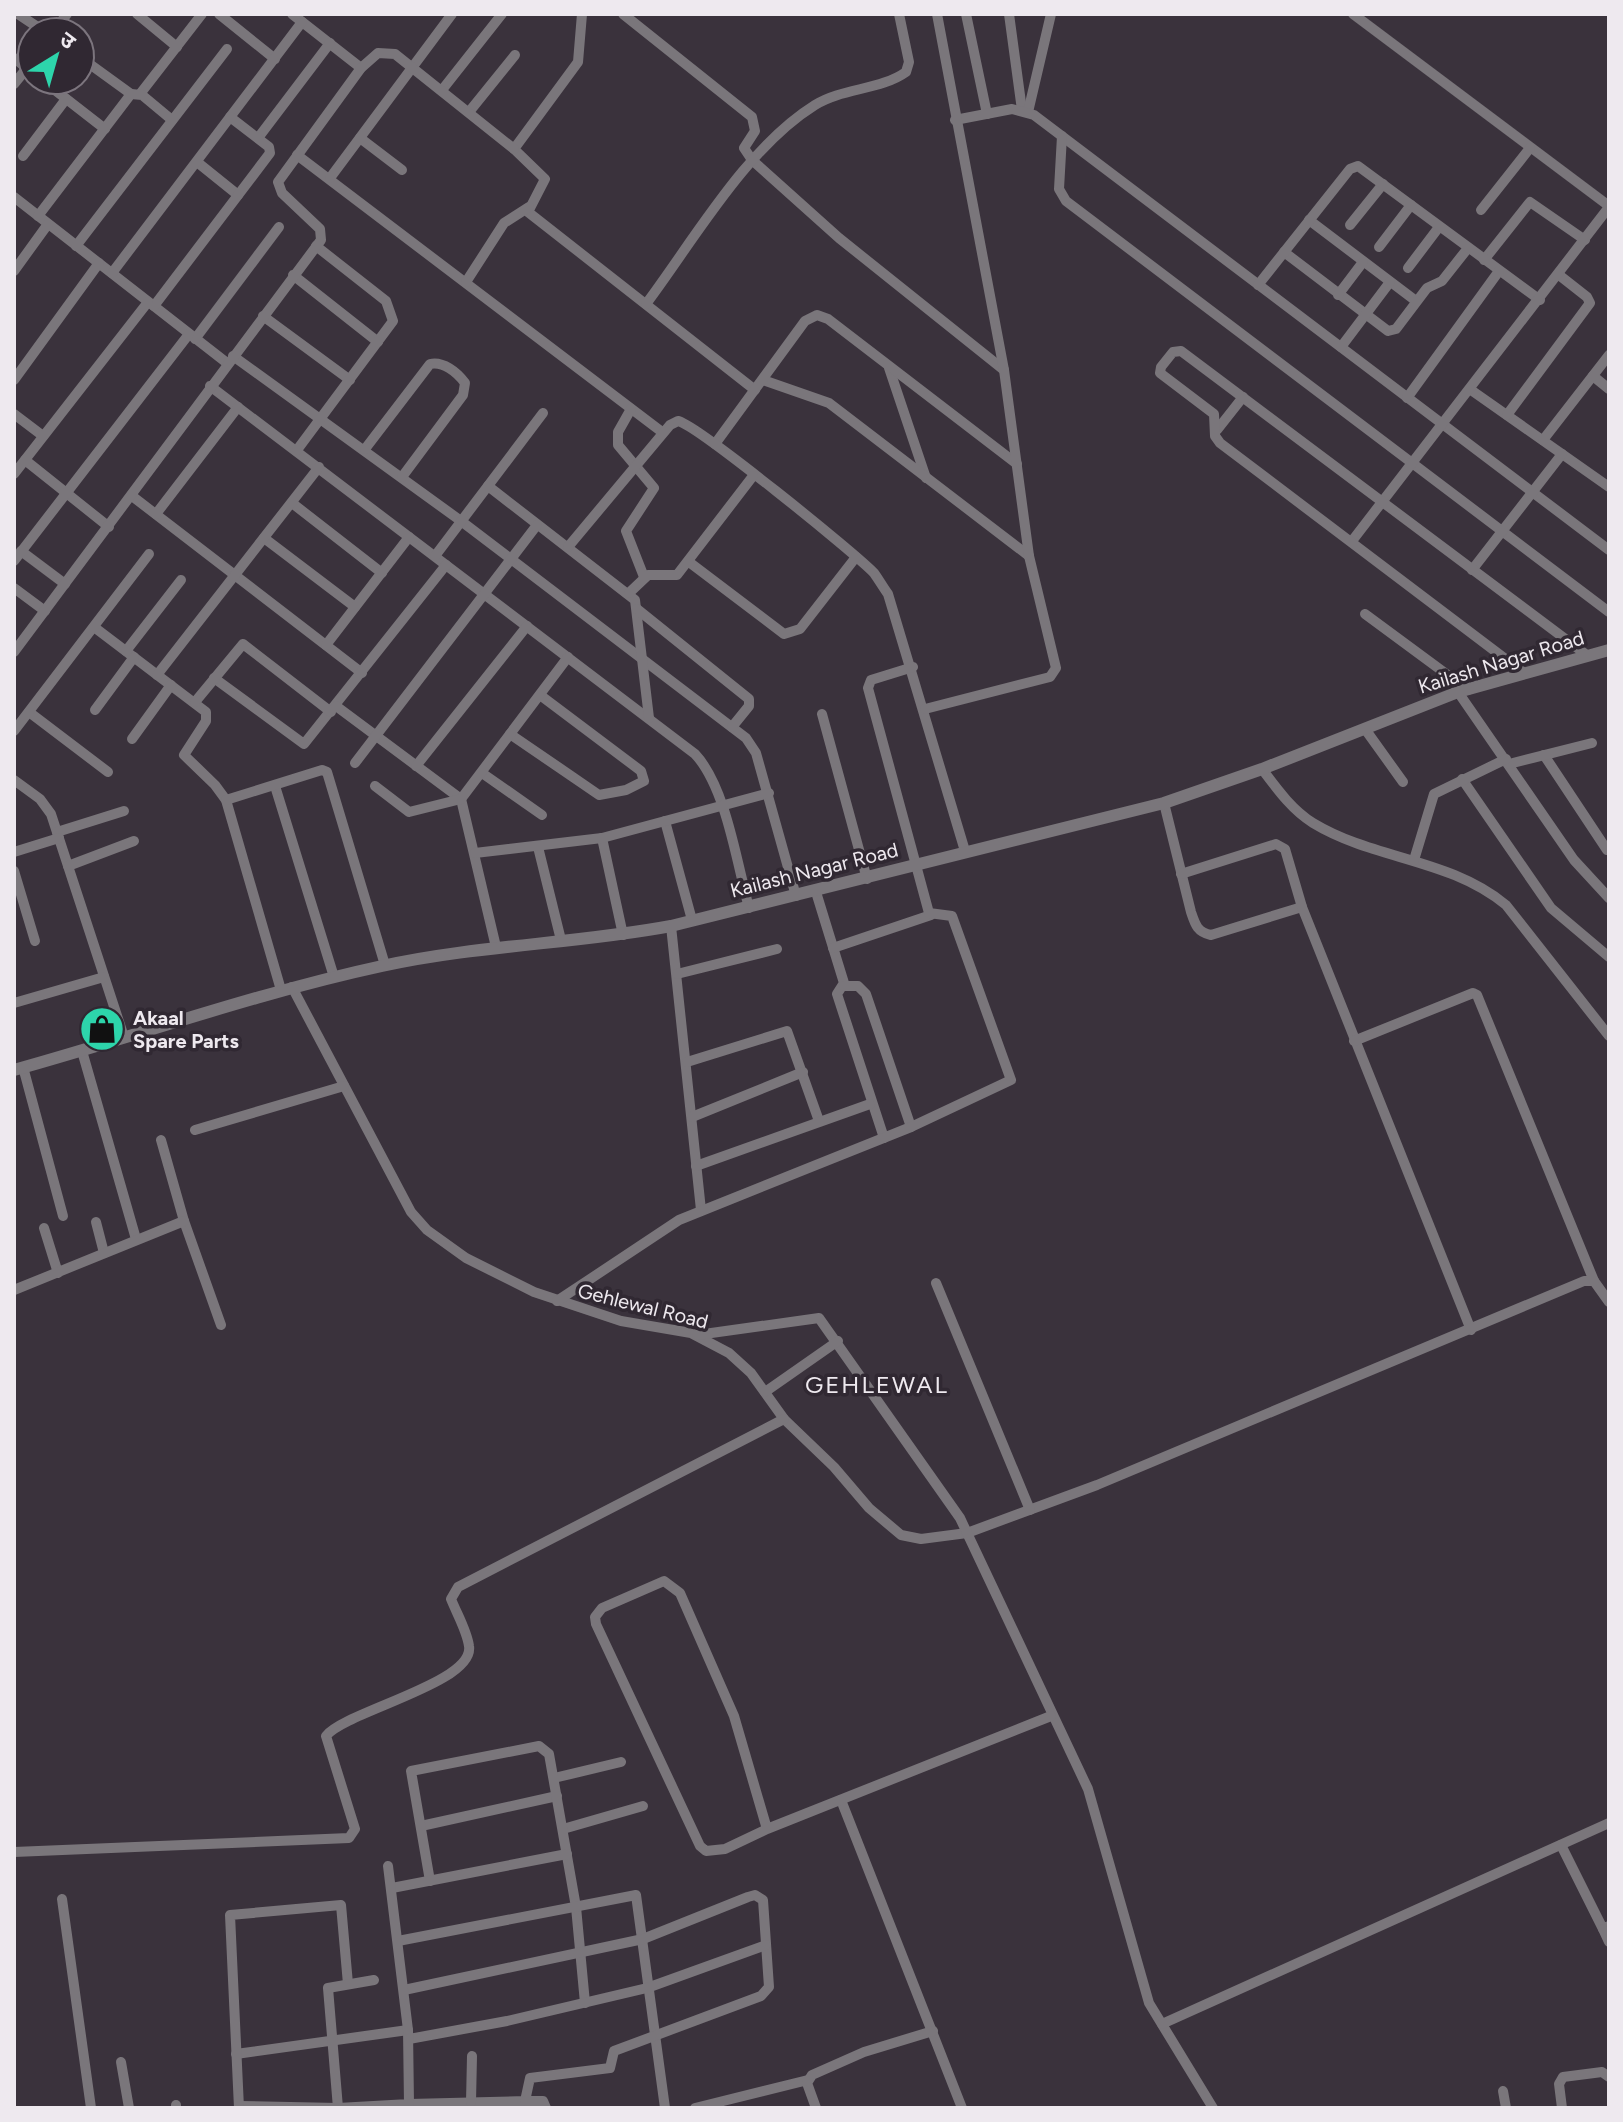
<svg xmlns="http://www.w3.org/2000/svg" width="1623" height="2122" viewBox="0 0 1623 2122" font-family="Figtree,'Noto Sans Devanagari',sans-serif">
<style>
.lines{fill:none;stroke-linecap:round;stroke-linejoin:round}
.minor{stroke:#7a767b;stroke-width:10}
.tertiary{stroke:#7a767b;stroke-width:12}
.labels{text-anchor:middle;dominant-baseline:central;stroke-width:7;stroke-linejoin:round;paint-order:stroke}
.street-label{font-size:20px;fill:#eee9ef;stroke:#302832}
.poi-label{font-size:20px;font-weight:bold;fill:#eee9ef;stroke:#302832;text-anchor:start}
.quarter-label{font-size:24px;letter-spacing:2px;fill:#eee9ef;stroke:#302832}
</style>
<rect width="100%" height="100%" fill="#3a323c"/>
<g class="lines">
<!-- minor -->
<g class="minor">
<path d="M18,14l27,18"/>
<path d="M137,14l40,33"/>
<path d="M219,14l56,45"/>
<path d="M292,14l69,54"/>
<path d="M582,14l-4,48 -64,87 31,30 -17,33 227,178"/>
<path d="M623,14l129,103 3,14 -11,17 8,12 87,78 165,132"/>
<path d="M966,14l21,100"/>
<path d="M1009,14l13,96"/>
<path d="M1353,14l256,192"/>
<path d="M53,32l14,-18"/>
<path d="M80,57l51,37"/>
<path d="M14,58l18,14"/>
<path d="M42,80l63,49"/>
<path d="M14,84l13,-16"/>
<path d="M442,90l60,-76"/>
<path d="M140,94l62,-80"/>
<path d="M469,112l46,-57"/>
<path d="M1028,112l23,-98"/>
<path d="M955,120l57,-11 22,6 575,435"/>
<path d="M1062,136l-3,53 7,12 543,411"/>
<path d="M258,138l72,-95"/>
<path d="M360,138l42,32"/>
<path d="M297,155l365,277"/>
<path d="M23,156l43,-57"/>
<path d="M197,162l41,33"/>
<path d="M330,178l122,-164"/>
<path d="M14,197l213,166"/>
<path d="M1481,210l49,-62"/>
<path d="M38,216l93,-122 11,1 30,25"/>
<path d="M1309,220l107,81"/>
<path d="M1350,225l33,-41"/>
<path d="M76,246l151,-197"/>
<path d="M1379,247l32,-42"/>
<path d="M1284,252l104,79 8,-2 31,-41 15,-7 26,-33"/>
<path d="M1484,260l46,-58 55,38"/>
<path d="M1408,268l31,-41"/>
<path d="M14,271l34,-47"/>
<path d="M112,273l190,-251"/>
<path d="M293,275l85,67"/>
<path d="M466,282l38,-59 25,-16"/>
<path d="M1258,285l92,-116 8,-3 182,134"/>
<path d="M1338,295l25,-33"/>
<path d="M646,304c48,-64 100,-156 169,-199 27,-17 66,-15 91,-33l3,-10 -10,-48"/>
<path d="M154,306l116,-153 -1,-6 -39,-30"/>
<path d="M263,316l87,64"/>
<path d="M195,339l84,-112"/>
<path d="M1341,347l49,-65"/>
<path d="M233,356l228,165 285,217 10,15 40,143"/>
<path d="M889,368l37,110"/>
<path d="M1593,376l16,13"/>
<path d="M14,380l85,-117"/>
<path d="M763,380l66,23 200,153"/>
<path d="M210,386l485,368c31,33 42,110 54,154"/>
<path d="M1471,390l138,97"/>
<path d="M1407,398l92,-127"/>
<path d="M631,409l-13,23v13l36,43 -28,43 18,46"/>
<path d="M14,414l29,22"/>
<path d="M1507,415l83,-112 -3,-6 -28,-22"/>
<path d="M1217,430l26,-33"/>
<path d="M1543,440l66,-85"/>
<path d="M715,444l90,-123 12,-6 11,4 189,145"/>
<path d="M365,449l65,-85c13,-3 27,8 35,19l-2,12 -61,82"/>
<path d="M297,450l96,-129 -7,-20 -70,-55"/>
<path d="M25,460l84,67"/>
<path d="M14,474l134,-172"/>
<path d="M488,486l147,114 14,118"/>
<path d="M132,496l230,177"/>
<path d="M292,503l90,70"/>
<path d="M156,514l82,-107"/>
<path d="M264,538l91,69"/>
<path d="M1352,541l257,-334"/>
<path d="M568,547l102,-122 8,-4c19,4 177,132 196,152 5,7 9,14 14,21l77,257"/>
<path d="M21,551l44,33"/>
<path d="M435,556l108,-143"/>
<path d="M14,561l175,-227"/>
<path d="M689,562l95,72 16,-5 56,-72"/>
<path d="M1472,570l90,-116"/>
<path d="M14,588l31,23"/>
<path d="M629,593l19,-18h29l76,-99"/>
<path d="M637,609l112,90v7l-17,21"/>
<path d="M1365,614l103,76"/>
<path d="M94,627l112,85v9l-22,34 31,30 11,15 55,190"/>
<path d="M326,645l83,-108"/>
<path d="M126,651l55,-71"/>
<path d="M14,652l307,-412 -1,-11 -38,-36 -4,-11 83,-114 17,-15 17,1 119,95"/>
<path d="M1524,673l-304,-230 -5,-7 -1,-22 -54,-41 1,-6 12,-15 8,-1 407,305"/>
<path d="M157,675l162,-208"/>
<path d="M214,678l90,66 142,-179"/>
<path d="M1458,692l116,168 35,38"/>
<path d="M195,702l48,-58 88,68"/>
<path d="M336,706l125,93 35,148"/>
<path d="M925,709l125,-32 6,-9 -27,-112 -25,-186 -67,-356"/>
<path d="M95,710l39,-53"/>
<path d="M29,712l79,60"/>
<path d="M822,714l45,165"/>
<path d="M1365,729l38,53"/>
<path d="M14,731l135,-177"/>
<path d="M510,734l89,61 27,-5 18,-9 -3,-10 -101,-76"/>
<path d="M132,739l39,-54"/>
<path d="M1544,755l63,95"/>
<path d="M355,763l182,-238"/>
<path d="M1509,764l83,-21"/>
<path d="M416,766l111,-140"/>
<path d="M1262,769c15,20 30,41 51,54 61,37 136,35 193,82l103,131"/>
<path d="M482,773l60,42"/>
<path d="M1462,779l89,129 58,49"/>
<path d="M14,780l26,19 11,15 73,223"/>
<path d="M275,786l59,191"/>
<path d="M375,786l34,26 52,-13 107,-142"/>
<path d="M226,800l96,-30 5,2 58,193"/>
<path d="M1164,803l27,109c4,12 6,20 20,23l91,-28"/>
<path d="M665,821l27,99"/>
<path d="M57,832l67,-21"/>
<path d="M602,838l21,97"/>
<path d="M538,847l23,93"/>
<path d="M14,852l45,-14"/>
<path d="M475,853l127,-15 167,-45"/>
<path d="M1414,860l20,-66 72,-35"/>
<path d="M68,866l66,-25"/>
<path d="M14,871l21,70"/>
<path d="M1181,874l95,-30 9,5 17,58 169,423"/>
<path d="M816,892l28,91 -7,11 47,144"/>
<path d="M671,926l30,284"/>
<path d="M833,948l98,-33"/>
<path d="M677,974l100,-25"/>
<path d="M844,986h14l8,8 45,133"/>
<path d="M292,987l119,225 16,18 39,28 68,34 87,29 70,12 38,20 22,20 33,46 50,48 35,41 32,27 20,4 46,-6 130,-48 487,-204h10l15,21"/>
<path d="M14,1003l90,-26"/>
<path d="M1354,1041l119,-48 4,2 117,286"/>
<path d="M82,1051l54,188"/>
<path d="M687,1062l100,-31 32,90"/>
<path d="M23,1067l40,149"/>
<path d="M692,1117l111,-45"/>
<path d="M195,1130l149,-44"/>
<path d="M161,1140l23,81 37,104"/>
<path d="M696,1166l174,-62"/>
<path d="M96,1222l8,31"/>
<path d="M44,1228l14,45"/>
<path d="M936,1283l94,227"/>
<path d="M14,1290l170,-69"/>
<path d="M557,1301l122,-81 232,-93 100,-47 -59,-164 -23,-3 -61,-225 3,-8 42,-13"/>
<path d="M697,1335l122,-17 141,200 128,271 61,214 64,105"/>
<path d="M765,1392l73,-51"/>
<path d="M554,1778l67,-16"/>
<path d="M841,1800l121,308"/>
<path d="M421,1826l136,-30"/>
<path d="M563,1829l80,-23"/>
<path d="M767,1829l-42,20 -19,2 -6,-5 -104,-222 -1,-7 7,-9 62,-27 16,12 54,123 33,113 284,-113"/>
<path d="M1561,1845l42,84 6,-3"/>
<path d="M14,1852l335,-14 6,-9 -29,-93c20,-25 149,-53 143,-90 -2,-15 -12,-32 -18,-47l7,-12 326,-168"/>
<path d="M430,1881l-19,-110 128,-25 10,8 27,153 9,96"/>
<path d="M392,1888l175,-34"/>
<path d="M62,1899l29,209"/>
<path d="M1603,1929l6,13"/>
<path d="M398,1941l238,-46 29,213"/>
<path d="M404,1990l239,-51 105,-42 7,-2 8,5 6,87 -8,9 -147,55 -4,17 -80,10 -5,23 -116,3"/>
<path d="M1162,2024l447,-201"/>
<path d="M409,2039l98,-18 140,-33 119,-43"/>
<path d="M236,2054l172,-24"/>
<path d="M121,2062l8,46"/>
<path d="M1503,2091l3,17"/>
<path d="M525,2101h18l3,7"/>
<path d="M471,2102l1,-46"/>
<path d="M176,2105v3"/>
<path d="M239,2106l99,2 71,-4 -1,-74 -20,-164"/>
<path d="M239,2108l-9,-193 111,-10 7,79"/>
<path d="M338,2108l-10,-120 46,-8"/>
<path d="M695,2108l113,-28"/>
<path d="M816,2108l-9,-25 5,-8 52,-23 69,-21"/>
<path d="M1562,2108l-3,-24 4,-7 39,-5 7,5"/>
</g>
<!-- tertiary -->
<path class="tertiary" d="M14,1070c123,-34 243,-77 368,-104 95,-21 193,-22 289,-40l493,-123 98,-34 196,-77 151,-42"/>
</g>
<!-- icons -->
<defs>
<g id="shop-disc" transform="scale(2.3)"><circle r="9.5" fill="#2dd5ab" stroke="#302832"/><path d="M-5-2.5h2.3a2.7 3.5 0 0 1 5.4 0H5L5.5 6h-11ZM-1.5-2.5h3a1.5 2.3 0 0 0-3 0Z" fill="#111"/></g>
</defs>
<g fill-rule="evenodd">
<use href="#shop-disc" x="102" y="1029"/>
</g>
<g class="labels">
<!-- street labels -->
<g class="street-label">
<text transform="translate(1501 662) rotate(-17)">Kailash Nagar Road</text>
<text transform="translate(814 870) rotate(-14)">Kailash Nagar Road</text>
<text transform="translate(643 1306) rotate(14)">Gehlewal Road</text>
</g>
<!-- poi labels -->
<g class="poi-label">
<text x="133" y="1018">Akaal<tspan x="133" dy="23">Spare Parts</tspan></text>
</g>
<!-- quarter labels -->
<g class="quarter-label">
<text x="877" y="1384">GEHLEWAL</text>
</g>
</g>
<!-- border -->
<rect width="1623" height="2122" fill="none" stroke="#eee9ef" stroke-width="32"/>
<!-- north arrow -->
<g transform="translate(56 56) rotate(37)"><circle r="38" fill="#302832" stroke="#7c757e" stroke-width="2"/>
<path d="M0-6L14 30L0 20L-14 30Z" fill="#2dd5ab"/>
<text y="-12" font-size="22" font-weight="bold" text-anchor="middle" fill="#eee9ef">उ</text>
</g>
</svg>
